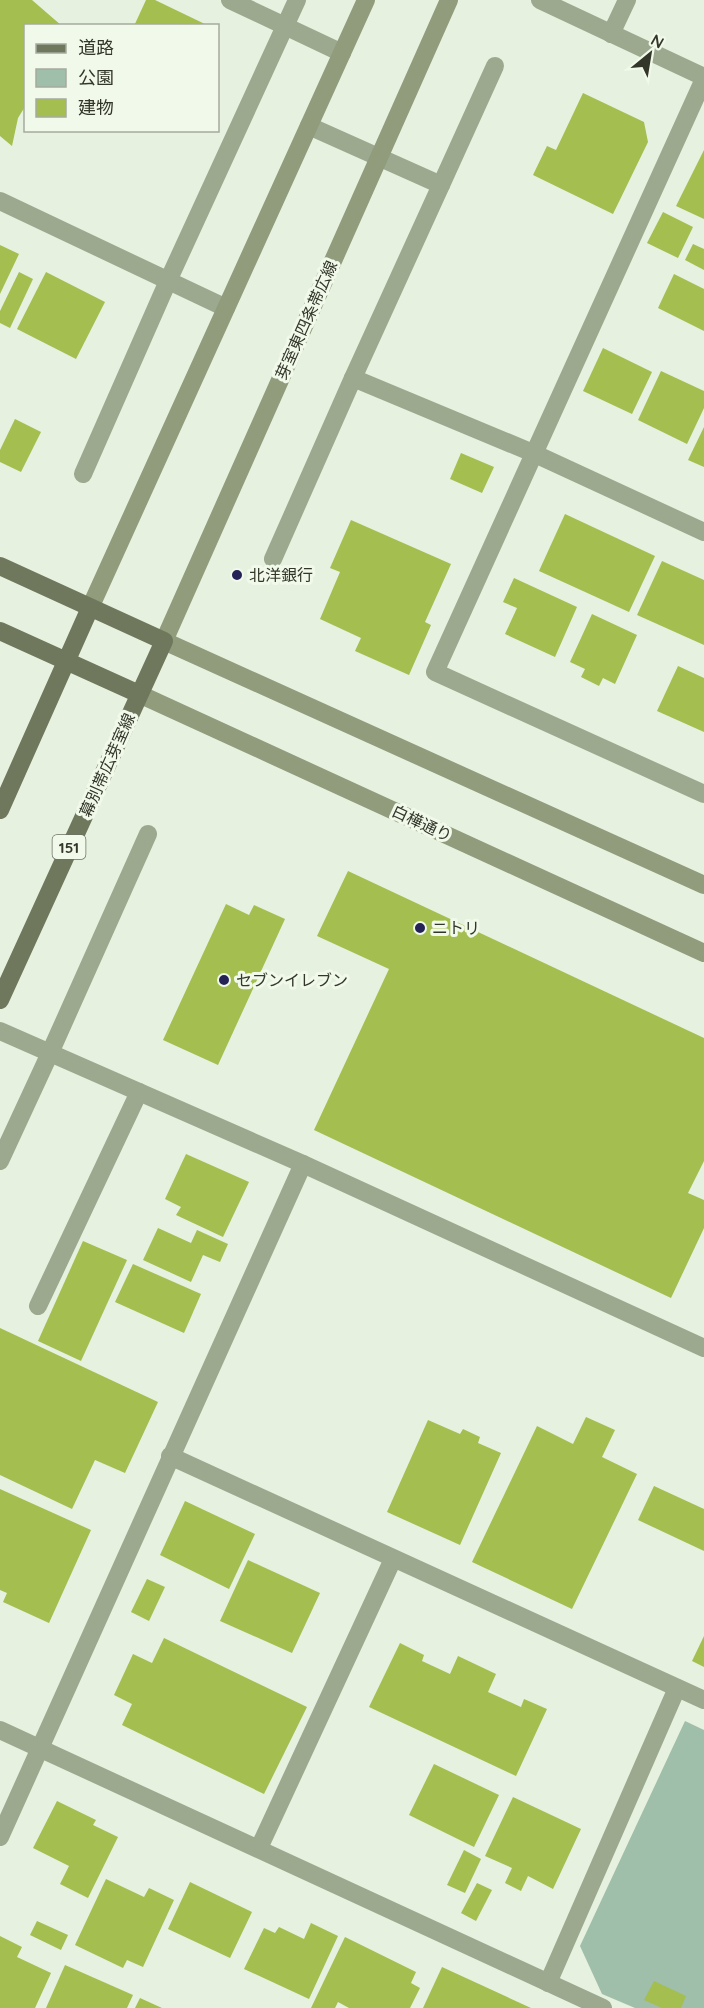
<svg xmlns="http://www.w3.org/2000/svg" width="704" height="2008" viewBox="0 0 704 2008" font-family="Quicksand,'Noto Sans JP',sans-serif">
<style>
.green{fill:#9fbfaa}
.building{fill:#a4be50}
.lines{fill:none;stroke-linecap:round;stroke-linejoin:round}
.lane{stroke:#9da98f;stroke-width:18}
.street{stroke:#9da98f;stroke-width:18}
.secondary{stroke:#919c7c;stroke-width:18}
.primary{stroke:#6f785c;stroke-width:18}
.poi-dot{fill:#252256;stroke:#f1f9eb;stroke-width:2}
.labels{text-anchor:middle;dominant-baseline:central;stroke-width:6;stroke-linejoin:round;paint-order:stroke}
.shield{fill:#f1f9eb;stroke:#6c7164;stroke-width:1.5}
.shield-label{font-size:15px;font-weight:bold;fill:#33372a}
.street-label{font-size:16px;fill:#33372a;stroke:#f1f9eb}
.poi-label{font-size:16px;fill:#33372a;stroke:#f1f9eb;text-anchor:start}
</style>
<rect width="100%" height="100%" fill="#e7f1df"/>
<!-- green -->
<path class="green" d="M685,1721l19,9v278h-69l-33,-14 -22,-48z"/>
<!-- building -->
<g class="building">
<path d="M0,0h32l30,26h-36v79l-8,13 -6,28 -12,-10z"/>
<path d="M146,0h9l54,26h-75z"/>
<path d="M583,93l61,29 4,20 -35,72 -80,-39 14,-29 9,4z"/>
<path d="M704,150v69l-28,-13z"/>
<path d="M663,212l30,15 -15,31 -31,-15z"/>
<path d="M693,244l11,5v21l-19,-10z"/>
<path d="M0,245l19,9 -19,40z"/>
<path d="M19,272l14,7 -23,49 -10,-5v-12z"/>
<path d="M46,272l59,30 -29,57 -59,-30z"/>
<path d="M674,274l30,15v42l-46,-23z"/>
<path d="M603,348l49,24 -20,42 -49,-23z"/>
<path d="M661,371l43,20v17l-17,36 -49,-24z"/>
<path d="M15,419l26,13 -20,40 -21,-10v-12z"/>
<path d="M704,427v40l-16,-7z"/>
<path d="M461,453l33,14 -12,26 -32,-14z"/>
<path d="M565,514l90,42 -26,56 -90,-41z"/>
<path d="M351,520l100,44 -26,58 6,3 -22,50 -54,-24 6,-13 -41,-19 20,-47 -10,-4z"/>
<path d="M662,561l42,19v65l-67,-30z"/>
<path d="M514,578l63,29 -22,50 -50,-23 12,-26 -14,-6z"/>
<path d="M592,614l45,21 -22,49 -12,-6 -4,8 -18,-9 4,-8 -15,-7z"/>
<path d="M678,666l26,12v54l-47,-21z"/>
<path d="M348,871l356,167v123l-16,32 16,7v28l-33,70 -357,-168 75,-161 -72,-33z"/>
<path d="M226,904l23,11 5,-10 31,14 -67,146 -55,-25z"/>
<path d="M186,1154l63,28 -26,55 -47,-22 5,-8 -16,-8z"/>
<path d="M158,1228l33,15 6,-13 31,14 -8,18 -17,-7 -12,27 -48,-22z"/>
<path d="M83,1241l44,19 -46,101 -43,-20z"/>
<path d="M133,1264l68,30 -17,39 -69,-31z"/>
<path d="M0,1328l158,74 -33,71 -30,-13 -23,49 -72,-34z"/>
<path d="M586,1417l29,13 -13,27 35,17 -65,135 -100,-47 65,-136 36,18z"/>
<path d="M428,1420l32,14 3,-5 17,8 -2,6 23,10 -41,92 -73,-33z"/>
<path d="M654,1486l50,23v42l-66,-31z"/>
<path d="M0,1489l91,41 -42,93 -46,-21 4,-9 -7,-3z"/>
<path d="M185,1501l70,33 -26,55 -69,-34z"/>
<path d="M248,1560l72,33 -28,60 -72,-32z"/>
<path d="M147,1579l18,8 -16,34 -18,-9z"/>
<path d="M704,1636v31l-12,-6z"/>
<path d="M164,1638l143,69 -43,87 -142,-69 10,-21 -18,-9 19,-41 19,9z"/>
<path d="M400,1643l24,12 -2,6 28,13 8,-18 38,18 -8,18 33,15 3,-8 23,10 -31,67 -147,-69z"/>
<path d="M434,1764l65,31 -25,52 -65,-32z"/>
<path d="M513,1797l68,32 -28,60 -25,-13 -7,15 -16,-8 7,-15 -27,-12z"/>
<path d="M57,1801l39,19 -3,5 25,12 -30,61 -28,-14 9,-18 -36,-18z"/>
<path d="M464,1850l17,9 -16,34 -18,-8z"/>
<path d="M106,1879l38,18 5,-9 25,12 -31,67 -16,-7 -4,8 -48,-23z"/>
<path d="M190,1882l62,30 -22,46 -62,-29z"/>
<path d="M477,1883l15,7 -16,31 -15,-8z"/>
<path d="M37,1921l31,14 -7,15 -31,-15z"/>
<path d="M311,1923l27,13 -29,63 -65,-30 20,-41 11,5 4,-6 25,12z"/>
<path d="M0,1936l22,11 -5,10 34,16 -16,35h-35z"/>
<path d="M345,1937l71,35 -5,11 9,5 -10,20h-61l-11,-6 -3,6h-24z"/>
<path d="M65,1965l68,30 -6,13h-81z"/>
<path d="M442,1967l89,41h-108z"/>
<path d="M654,1981l32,15 -5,12h-19l-18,-8z"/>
<path d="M140,1998l22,10h-27z"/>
</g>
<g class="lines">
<!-- lane -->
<g class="lane">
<path d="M611,34l16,-34"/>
<path d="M441,185l54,-119"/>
<path d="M83,474l85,-193"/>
<path d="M273,559l80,-181"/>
<path d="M50,1053l98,-219"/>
<path d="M38,1306l101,-214"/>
<path d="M259,1848l134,-289"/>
<path d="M548,1983l129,-295"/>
</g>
<!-- street -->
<g class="street">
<path d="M230,0l112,53"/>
<path d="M540,0l164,77"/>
<path d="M704,79l-269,593 269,122"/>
<path d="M309,126l132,59 -88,193 180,75 171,79"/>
<path d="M0,201l226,107"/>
<path d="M168,281l129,-281"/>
<path d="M0,1031l303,133 401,184"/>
<path d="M0,1161l50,-108"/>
<path d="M170,1456l534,244"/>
<path d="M0,1730l603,278"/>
<path d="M0,1837l303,-673"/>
</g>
<!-- secondary -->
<g class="secondary">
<path d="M449,0l-285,641 540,244"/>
<path d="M90,608l276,-608"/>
<path d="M139,694l565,259"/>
</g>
<!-- primary -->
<g class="primary">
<path d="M0,566l164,75 -164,359"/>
<path d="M0,631l139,63"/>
<path d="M0,810l90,-202"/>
</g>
</g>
<!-- markers -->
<g class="poi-dot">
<circle cx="237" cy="575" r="6"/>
<circle cx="420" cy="928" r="6"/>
<circle cx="224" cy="980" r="6"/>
</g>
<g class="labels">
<!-- shield labels -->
<rect class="shield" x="52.5" y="835" width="33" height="24" rx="4.5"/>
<g class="shield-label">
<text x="69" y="847">151</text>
</g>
<!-- street labels -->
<g class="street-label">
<text transform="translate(306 320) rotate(-66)">芽室東四条帯広線</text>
<text transform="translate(107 765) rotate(-66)">幕別帯広芽室線</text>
<text transform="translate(422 823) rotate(25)">白樺通り</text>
</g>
<!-- poi labels -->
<g class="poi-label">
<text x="249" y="575">北洋銀行</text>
<text x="432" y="928">ニトリ</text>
<text x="236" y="980">セブンイレブン</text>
</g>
</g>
<!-- legend -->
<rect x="24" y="24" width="195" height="108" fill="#f1f9eb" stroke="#a5ab9e" stroke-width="1.5"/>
<rect x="36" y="44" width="30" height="9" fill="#6f785c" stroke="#a5ab9e" stroke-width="1.5"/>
<text x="78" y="54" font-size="18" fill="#33372a">道路</text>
<rect x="36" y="69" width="30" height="18" fill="#9fbfaa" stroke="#a5ab9e" stroke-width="1.5"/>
<text x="78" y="84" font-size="18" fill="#33372a">公園</text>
<rect x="36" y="99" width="30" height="18" fill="#a4be50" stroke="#a5ab9e" stroke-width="1.5"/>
<text x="78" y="114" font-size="18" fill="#33372a">建物</text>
<!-- north arrow -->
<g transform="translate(650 54) rotate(30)" stroke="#f1f9eb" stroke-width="4.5" paint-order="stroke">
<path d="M0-4.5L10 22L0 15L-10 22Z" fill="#33372a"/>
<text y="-9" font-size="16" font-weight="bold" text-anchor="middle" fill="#33372a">N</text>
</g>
</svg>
